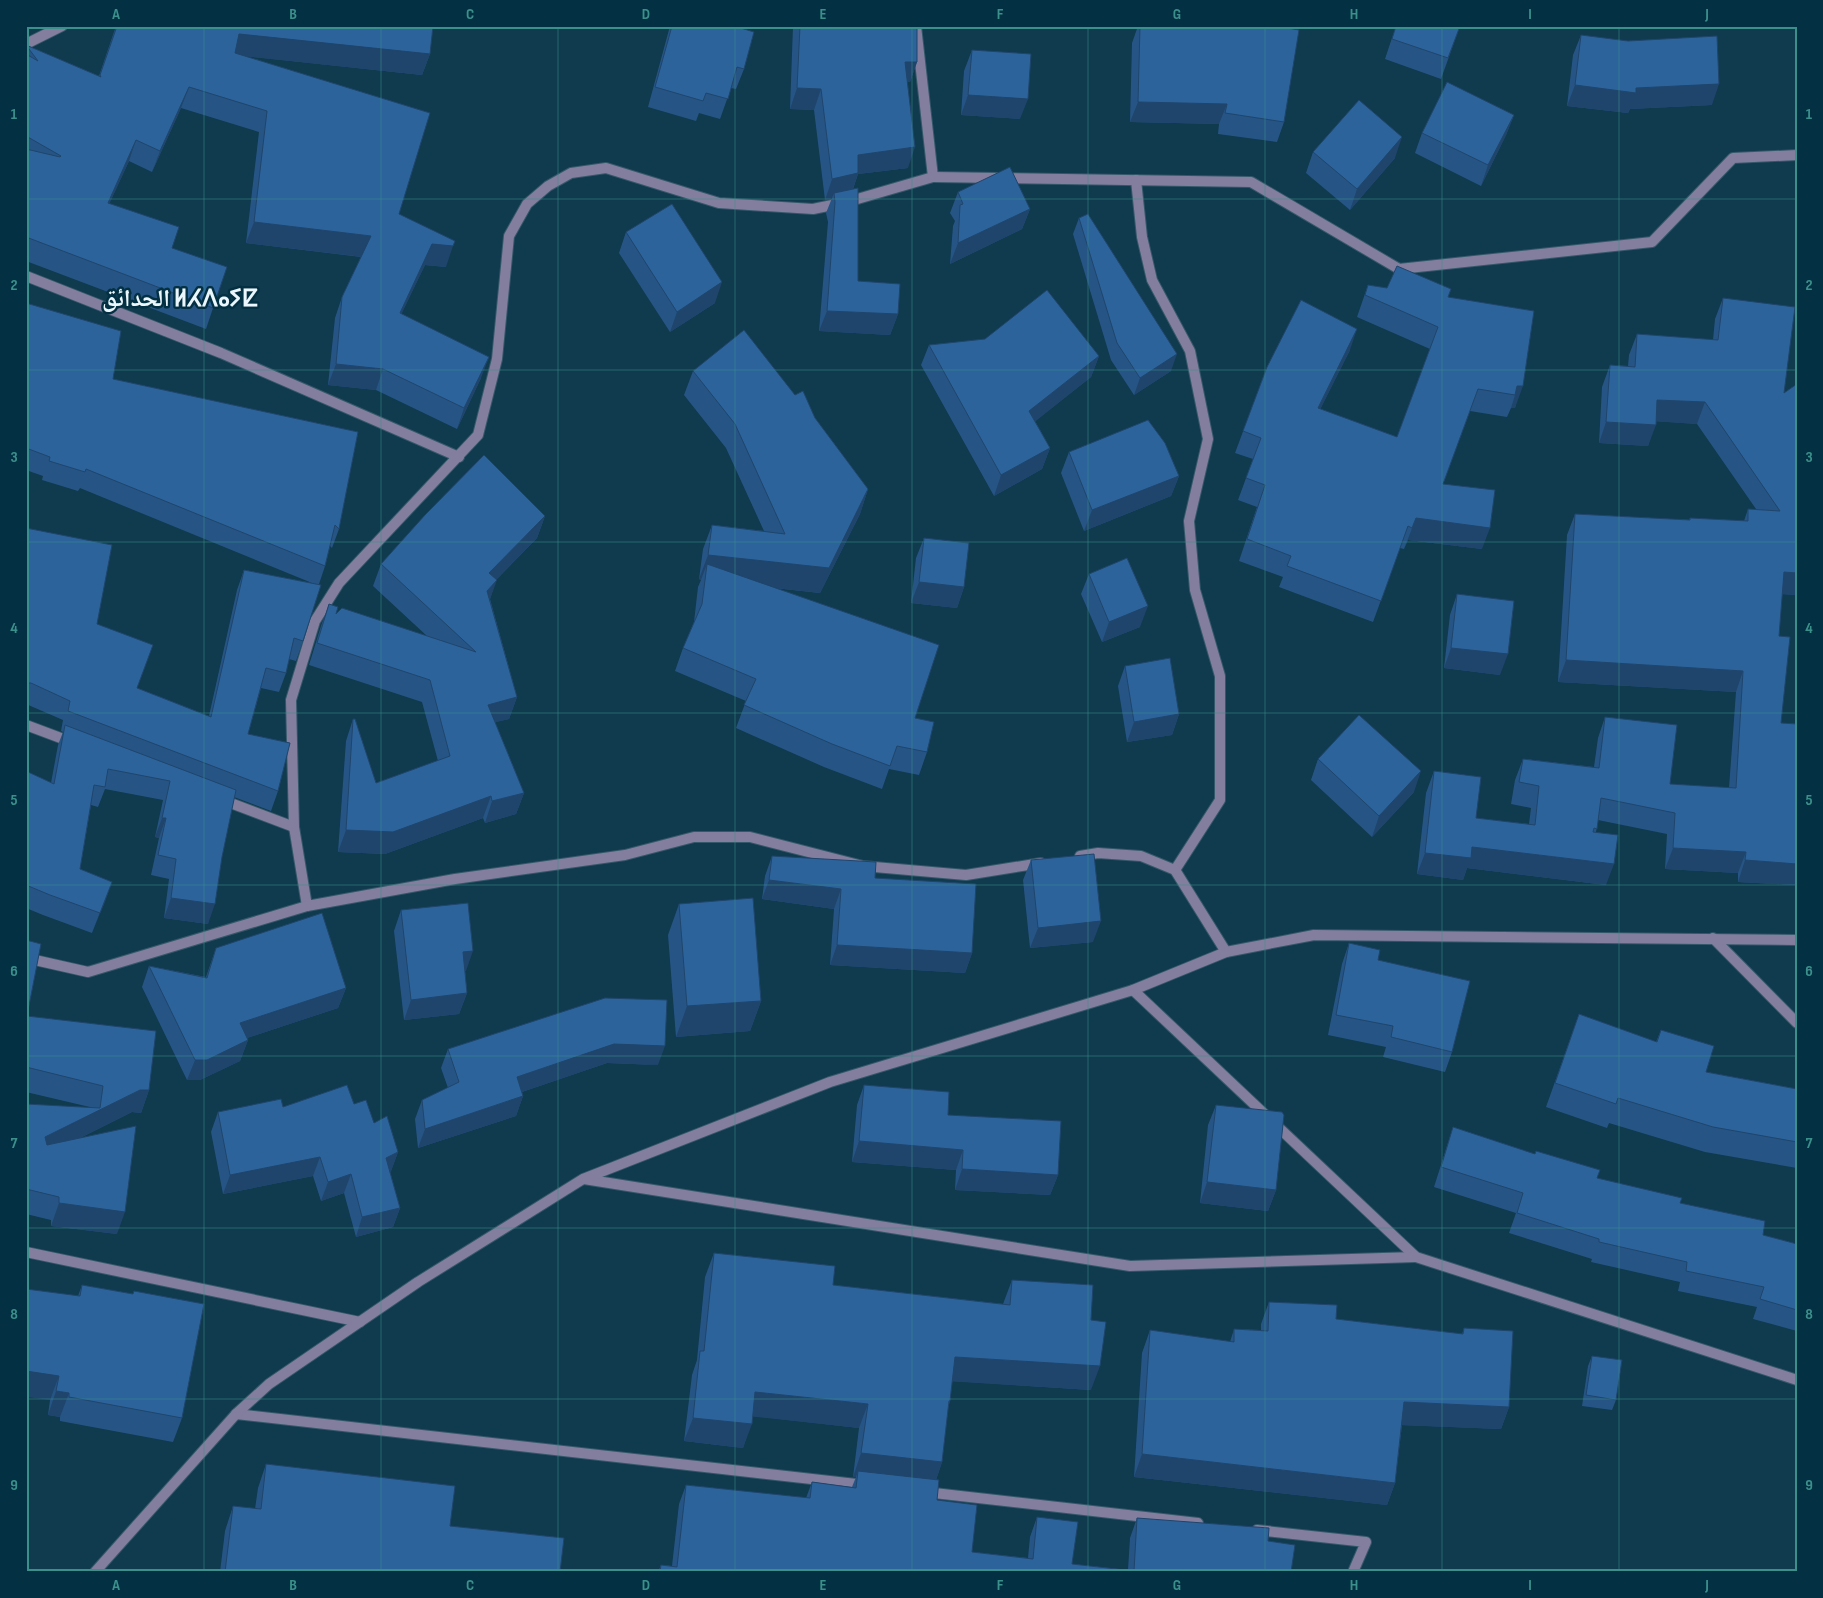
<svg xmlns="http://www.w3.org/2000/svg" width="1823" height="1598" viewBox="0 0 1823 1598" font-family="'Sofia Sans Condensed','Noto Naskh Arabic','Noto Sans Tifinagh',sans-serif">
<style>
.lines{fill:none;stroke-linecap:round;stroke-linejoin:round}
.street-casing{stroke:#335869;stroke-width:12}
.street{stroke:#837e9e;stroke-width:10}
.wall{fill:#265585}
.shaded-wall{fill:#1f456c}
.building{fill:#2c639b;stroke:#1f456c}
.grid{fill:none;stroke:#3b908b;stroke-width:1;stroke-opacity:0.55}
.labels{text-anchor:middle;dominant-baseline:central;stroke-width:5;stroke-linejoin:round;paint-order:stroke}
.district-label{font-size:24px;font-weight:bold;fill:#ecf7fd;stroke:#033042}
.neatline{fill:none;stroke:#3b908b;stroke-width:2}
.grid-label{font-size:16px;text-anchor:middle;font-weight:bold;fill:#3b908b}
</style>
<rect width="100%" height="100%" fill="#103a4d"/>
<g class="lines">
<!-- street casing -->
<g class="street-casing">
<g id="street">
<path d="M916,26l17,151 -86,25 -34,7 -94,-6 -113,-35 -35,5 -23,13 -21,18 -18,32 -12,123 -19,76 -139,148 -24,38 -24,79 3,127 13,79 148,-27 170,-24 69,-18h56l113,29 103,9 75,-12"/>
<path d="M26,44l36,-18"/>
<path d="M933,177l318,5 148,87 253,-27 81,-84 64,-3"/>
<path d="M1136,180l6,57 10,43 38,71 18,88 -19,82 6,69 25,86v124l-45,70"/>
<path d="M26,276l195,77 238,104"/>
<path d="M26,725l48,18"/>
<path d="M220,799l74,28"/>
<path d="M1080,856l18,-3 43,3 34,14 51,82"/>
<path d="M1713,938l84,85"/>
<path d="M26,958l62,14 219,-66"/>
<path d="M1133,990l283,267 381,123"/>
<path d="M584,1179l546,87 286,-9"/>
<path d="M26,1252l334,70"/>
<path d="M236,1414l629,71"/>
<path d="M925,1492l273,31"/>
<path d="M1257,1530l109,12 -13,30"/>
<path d="M95,1572l141,-158 33,-30 149,-102 165,-103 247,-97 303,-92 93,-38 88,-17 483,5"/>
</g>
</g>
<!-- street -->
<use href="#street" class="street"/>
</g>
<!-- wall -->
<g class="wall">
<path d="M116,26l314,28 -8,21 -178,-19 155,158 47,53 -21,-2 -24,49 80,64 -24,51 -81,-39 -48,-5 7,-67 7,-21 19,-40 -115,-14 13,-111 -78,-24 -29,64 -23,-11 -20,43 63,44 41,60 -7,21 -180,-68v-216l73,31z"/>
<path d="M670,26h64l10,43 -8,20 -5,-1 -11,31 -21,-6 -3,8 -48,-14z"/>
<path d="M793,26h124v36l-7,20h-3l1,86 -50,6 -5,15 5,92 40,33 -8,21 -71,-4 9,-109 -2,-9 6,-15 -7,2 -11,-90 -24,-1z"/>
<path d="M1138,26h138l8,96 -7,20 -59,-8 1,-10 -89,-2 2,-79z"/>
<path d="M1396,26h64l-19,53 -56,-20z"/>
<path d="M1581,35l131,70 -82,4 -2,4 -61,-7 6,-51z"/>
<path d="M972,50l48,69 -59,-4 3,-44z"/>
<path d="M1514,115l-8,20 -25,51 -66,-33 7,-20z"/>
<path d="M1313,152l82,6 -45,52 -44,-37z"/>
<path d="M958,192l72,17 -8,20 -72,35 3,-38 2,-5 -5,-8z"/>
<path d="M1079,218l92,153 -37,24 -23,-35 -38,-126z"/>
<path d="M626,232l89,71 -45,29 -51,-79z"/>
<path d="M1368,285l19,3 64,1 -3,9 86,13 -19,97h-4l-4,9 -37,-6 -27,73 39,65 -74,-9 -4,9 -4,-1 -27,74 -94,-35 4,-10 -44,-16 18,-54 -19,-7 15,-41 -18,-6 32,-86 83,-17 -30,59 77,28 33,-88 -73,-32z"/>
<path d="M1723,298l61,95 13,-9v211l-15,-1 -3,42 2,87 16,1v161l-59,-3v-9l-73,-4 2,-35 -69,-14 -2,12 10,53 -139,-17 -4,12 -46,-6 9,-81 8,-22 42,47 53,6 2,-16 -20,-4 4,-24 8,-21 71,8 4,-29 7,-21 65,67 59,4 7,-96 -178,-10 9,-147 8,-21 114,6 1,-2 54,3 4,-12h8l-59,-85 -41,-3 -8,25 -49,-3 3,-56 8,-22 18,1 1,-11 8,-21 76,6 2,-21z"/>
<path d="M26,303l87,76 245,53 -19,97 -7,19 -2,-2 -5,20 -6,18 -16,57 -7,20 -7,-2 -3,14 -7,19 -18,-4 -13,46 30,57 -7,20 -37,-14 -26,127 -44,-6 5,-39 -18,-4 8,-37 -4,-1 8,-37 -58,-11 -7,18 -7,-2 -11,64 32,13 -20,51 -49,-18 -17,-7v-137l25,12 7,-38 5,-13 -2,-1 2,-11 -37,-16v-176l71,96 40,64 72,28 28,-126 7,-20 68,13 -232,-95 -2,3 -36,-11 1,-4 -17,-6z"/>
<path d="M929,345l170,11 -8,21 -56,44 15,27 -8,21 -48,27 -73,-131z"/>
<path d="M693,371l102,24 20,23 53,71 -8,25 -40,79 -46,-5 141,130 12,34 -8,23 -30,-6 -7,20 -58,-22 -88,-39 10,-27 -71,-30 8,-23 11,-26 4,-35 3,-7 -2,-1 4,-30 9,-24 52,6 -38,-83 -42,-53z"/>
<path d="M1069,452l110,24 -8,20 -87,35 -23,-58z"/>
<path d="M545,516l-8,22 -41,42 -6,19 27,98 -8,22 -14,3 29,71 -8,21 -31,9 -2,-5 -98,36 -47,-2 8,-111 7,-22 23,64 62,-22 -16,-59 -113,-37 12,-39 8,-22 7,10 91,22 -54,-50 8,-22z"/>
<path d="M924,538l40,49 -7,21 -46,-5 5,-45z"/>
<path d="M1089,574l51,53 -38,15 -21,-48z"/>
<path d="M1457,594l43,81 -56,-7 6,-53z"/>
<path d="M1125,666l54,48 -7,21 -45,7 -9,-56z"/>
<path d="M1318,759l96,33 -42,45 -61,-57z"/>
<path d="M772,856l103,22 97,75 -7,20 -135,-8 4,-56 -72,-10 3,-23z"/>
<path d="M1031,860l62,82 -63,6 -7,-68z"/>
<path d="M679,904l82,97 -11,30 -74,6 -8,-102z"/>
<path d="M401,910l65,61h-1l2,22 -8,21 -55,6 -10,-89z"/>
<path d="M26,940l1,76 122,74 -8,23 -9,-1 -52,26 37,96 -66,-8v-6l-25,-6v-110l68,4 -68,-16z"/>
<path d="M1349,943l103,109 -7,20 -62,-15 3,-10 -58,-12 14,-71z"/>
<path d="M216,948l130,40 -8,20 -91,30 1,2 -8,21 -40,19h-13l-45,-93 7,-21 57,11z"/>
<path d="M1579,1014l77,28 5,-12 45,42 91,17v79l-92,-16 -96,-29 -2,5 -61,-21z"/>
<path d="M448,1049l210,16 -51,-2 -85,29 1,4 -7,20 -98,32 -3,-29 7,-19 26,-12 -7,-20z"/>
<path d="M864,1085l84,30 110,60 -8,20 -95,-5 1,-20 -104,-8 5,-57z"/>
<path d="M354,1104l20,19 24,29 -7,19 -1,1 10,36 -7,19 -37,10 -12,-44 -23,8 -8,-25 -90,18 -12,-62 7,-20 65,-5z"/>
<path d="M1216,1105l60,85 -8,21 -68,-8 8,-78z"/>
<path d="M1453,1127l144,51 83,25 83,32 34,9v87l-44,-12 4,-12 -79,-16 2,-9 -89,-20 1,-3 -83,-26 7,-20 -82,-26z"/>
<path d="M714,1253l119,32 170,19 9,-24 79,40v70l-139,-9 -2,20 -2,7 -6,54 -6,18 1,20 35,52 56,6 2,-21 7,-20 35,47 56,6 2,-32 7,-20 131,23 23,31h-633l3,-7 11,1 7,-62 7,-19 120,13 6,-16 40,5 4,-10h-3l6,-49 -106,-12 -10,32 -59,-7 8,-66 5,-15 8,-83z"/>
<path d="M82,1285l51,9 1,-3 48,127 -9,24 -113,-21v-4l-12,-2 2,-15 28,-104z"/>
<path d="M1269,1302l67,17 126,15 2,-6 45,79 -8,22 -99,-4 -7,58 -8,22 -253,-28 8,-124 8,-23 80,12 4,-13 27,1v-6z"/>
<path d="M1592,1356l24,44 -4,10 -30,-4 6,-40z"/>
<path d="M266,1464l184,62 110,46h-340l5,-41 8,-25 22,3 3,-21z"/>
</g>
<!-- shaded-wall -->
<g class="shaded-wall">
<path d="M239,34l191,20 -8,21 -190,-20z"/>
<path d="M905,62h12l-7,20h-13z"/>
<path d="M1719,84l-7,21 -82,4 -2,4 -61,-7 8,-21 61,3z"/>
<path d="M189,87l-8,21 -29,64 8,-21z"/>
<path d="M797,88l24,1 -7,21 -24,-1z"/>
<path d="M968,95l60,4 -8,20 -59,-4z"/>
<path d="M1138,102l89,2 -8,20 -89,-2z"/>
<path d="M1514,115l-8,20 -25,51 7,-21z"/>
<path d="M1402,137l-7,21 -45,52 7,-21z"/>
<path d="M136,140l-7,21 -29,63 8,-21z"/>
<path d="M915,147l-7,21 -50,6 -7,20 -17,-1 -2,5 -7,2 7,-21 26,-24z"/>
<path d="M1030,209l-8,20 -72,35 8,-21z"/>
<path d="M254,222l117,14 -8,21 -117,-14z"/>
<path d="M432,244l21,2 -7,21 -21,-2 -33,69 8,-21z"/>
<path d="M722,282l-7,21 -45,29 7,-20z"/>
<path d="M827,311l71,3 -8,21 -71,-4z"/>
<path d="M1357,329l-7,21 -40,80 8,-22z"/>
<path d="M1177,354l-6,17 -37,24 6,-17z"/>
<path d="M1099,356l-8,21 -69,55 7,-21z"/>
<path d="M489,357l-8,21 -24,51 7,-21z"/>
<path d="M336,364l47,5 -7,21 -48,-5z"/>
<path d="M1517,386h6l-8,22h-4l4,-13z"/>
<path d="M1657,400l48,2 -8,22 -48,-3z"/>
<path d="M1606,422l50,3 -8,21 -49,-3z"/>
<path d="M1050,448l-8,21 -48,27 7,-21z"/>
<path d="M1179,476l-8,20 -87,35 8,-21z"/>
<path d="M868,489l-8,25 -40,79 -115,-13 2,-16 -6,16 -2,-1 9,-24 121,13z"/>
<path d="M545,516l-8,22 -56,57 8,-22z"/>
<path d="M1416,518l74,10 -8,21 -74,-9 -4,9z"/>
<path d="M1784,572l13,1v22l-21,-1z"/>
<path d="M497,580l-8,22 -2,-11z"/>
<path d="M919,582l45,5 -7,21 -46,-5z"/>
<path d="M1148,606l-8,21 -38,15 7,-20z"/>
<path d="M1451,648l57,6 -8,21 -56,-7z"/>
<path d="M1566,660l177,11 -7,21 -178,-10z"/>
<path d="M517,697l-8,22 -29,7 8,-21z"/>
<path d="M1179,714l-7,21 -45,7 7,-20z"/>
<path d="M1421,771l-7,21 -42,45 7,-21z"/>
<path d="M524,793l-8,21 -31,9 7,-22z"/>
<path d="M491,796l-8,22 -98,36 -47,-2 8,-22z"/>
<path d="M162,818h4l-7,20 -4,-1z"/>
<path d="M1472,847l142,17 -8,21 -139,-17 -4,12 -46,-6 8,-21z"/>
<path d="M1673,848l73,4 -8,21 -73,-4z"/>
<path d="M1745,860l52,4v21l-59,-3z"/>
<path d="M769,880l72,9 -7,20 -72,-10z"/>
<path d="M112,882l-7,20 -13,31 8,-20z"/>
<path d="M171,898l44,6 -7,20 -44,-6z"/>
<path d="M1101,921l-8,21 -63,6 8,-20z"/>
<path d="M837,945l135,8 -7,20 -135,-8z"/>
<path d="M473,951l-7,20 -10,1 7,-20z"/>
<path d="M346,988l-8,20 -106,35 8,-20z"/>
<path d="M467,993l-8,21 -55,6 7,-20z"/>
<path d="M761,1001l-11,30 -74,6 11,-31z"/>
<path d="M248,1040l-8,21 -40,19h-13l8,-20z"/>
<path d="M614,1044l51,2 -7,19 -51,-2 -97,33 7,-19z"/>
<path d="M140,1090h9l-8,23 -9,-1 -96,48 9,-23z"/>
<path d="M523,1096l-7,20 -98,32 7,-19z"/>
<path d="M859,1141l104,9 -7,20 -104,-8z"/>
<path d="M398,1152l-7,19 -12,6 7,-19z"/>
<path d="M320,1157l-7,19 -90,18 7,-19z"/>
<path d="M962,1169l96,6 -8,20 -95,-5z"/>
<path d="M351,1174l-7,19 -23,8 7,-19z"/>
<path d="M1207,1182l69,8 -8,21 -68,-8z"/>
<path d="M59,1203l66,9 -8,22 -66,-8z"/>
<path d="M400,1208l-7,19 -37,10 6,-20z"/>
<path d="M955,1357l145,9 -9,24 -145,-9z"/>
<path d="M26,1371l33,5 -9,24 -24,-3z"/>
<path d="M56,1391l13,2 -9,24 -12,-2z"/>
<path d="M755,1392l113,12 -9,24 -112,-12z"/>
<path d="M1404,1402l105,5 -8,22 -105,-4z"/>
<path d="M693,1418l59,6 -9,24 -59,-7z"/>
<path d="M861,1453l81,9 -8,24 -76,-15 -2,6h-3z"/>
<path d="M1142,1454l253,29 -8,22 -253,-28z"/>
</g>
<!-- building -->
<g class="building">
<path d="M117,26h316l-3,28 -191,-20 -4,19 195,60 -31,101 56,27 -2,5 -21,-2 -32,69 89,44 -25,51 -81,-39 -47,-5 6,-67 29,-61 -117,-14 13,-111 -78,-24 -29,64 -24,-11 -28,63 71,24 -7,21 55,19 -14,41 -187,-71v-88l34,8 1,-1 -35,-20v-82l12,7 -12,-16 75,32 -1,-2z"/>
<path d="M672,26h62l20,6 -10,37 -7,-2 -9,32 -22,-6 -3,8 -48,-14z"/>
<path d="M800,26h117v36h-12l10,85 -57,8v18l-26,6 -11,-90 -24,-1z"/>
<path d="M1140,26h136l23,4 -15,92 -59,-9 2,-9 -89,-2z"/>
<path d="M1396,26h64l-12,32 -56,-19z"/>
<path d="M1581,35l47,6 89,-5 2,48 -83,4v5l-61,-8z"/>
<path d="M972,50l59,4 -3,45 -60,-4z"/>
<path d="M1447,82l67,33 -26,50 -66,-32z"/>
<path d="M1359,100l43,37 -45,52 -44,-37z"/>
<path d="M1010,167l20,42 -72,34 2,-38 3,-1 -5,-12z"/>
<path d="M858,188v93l42,3 -2,30 -71,-3 8,-109 -1,-9z"/>
<path d="M672,204l50,78 -45,30 -51,-80z"/>
<path d="M1088,214l89,140 -37,24 -23,-35 -38,-125z"/>
<path d="M1397,266l54,23 -3,8 86,14 -11,75h-6l-2,9 -37,-6 -35,95 52,6 -5,38 -74,-10 -4,10 -4,-2 -27,75 -94,-35 4,-10 -44,-17 18,-54 -19,-7 15,-40 -18,-7 24,-64 34,-67 56,29 -39,79 79,29 41,-110 -73,-32 3,-10 19,3z"/>
<path d="M1047,290l52,66 -70,55 21,37 -49,27 -72,-130 56,-6z"/>
<path d="M1723,298l72,9 -11,86 13,-9v189l-13,-1 -5,64 11,1 -9,86 16,1v140l-52,-4 1,-8 -73,-4 2,-35 -74,-15 -4,31 -3,-1 -1,4 25,3 -4,29 -142,-17 -1,11 -46,-5 9,-82 47,6 -5,41 59,7 4,-39 -20,-4 4,-23 76,9 6,-51 72,8 -7,59 66,4 7,-117 -177,-11 9,-146 115,6v-2l58,3v-12l32,2 -75,-109 -48,-2 -1,25 -50,-3 4,-57 25,2 2,-33 81,6z"/>
<path d="M26,303l95,28 -8,48 245,53 -19,97 -4,-4 -10,41 -239,-97 -1,3 -36,-11 1,-4 -24,-9z"/>
<path d="M744,330l51,65 8,-4 12,27 53,71 -39,79 -121,-13 4,-30 73,9 -50,-110 -42,-53z"/>
<path d="M1148,420l17,23 14,33 -87,34 -23,-58z"/>
<path d="M484,455l61,61 -56,57 8,7 -10,11 30,106 -29,8 36,88 -32,8 -1,-5 -98,36 -47,-2 7,-111h2l21,64 74,-27 -20,-76 -113,-37 12,-39 9,3 -2,7 6,-6 134,44 -95,-88 44,-49z"/>
<path d="M26,528l86,17 -15,79 56,21 -16,43 74,29 33,-147 77,15 -18,56 -9,-3 -8,35 -20,-5 -18,66 42,9 -12,48 -210,-80 2,-10 -39,-18h-5z"/>
<path d="M924,538l45,5 -5,44 -45,-5z"/>
<path d="M1127,558l21,48 -39,16 -20,-48z"/>
<path d="M707,564l232,81 -24,73 19,4 -7,30 -30,-6 -7,20 -58,-22 -88,-39 12,-26 -73,-31 19,-44z"/>
<path d="M1457,594l57,7 -6,53 -57,-6z"/>
<path d="M1170,658l9,56 -45,8 -9,-56z"/>
<path d="M1359,715l62,56 -42,45 -61,-57z"/>
<path d="M65,725l171,65 -14,67 -7,47 -44,-6 5,-39 -18,-4 8,-37h-4l8,-37 -62,-12 -3,18 -11,-2 -14,84 32,13 -12,31 -50,-18 -24,-10v-114l28,13z"/>
<path d="M1094,854l7,67 -63,7 -7,-68z"/>
<path d="M772,856l104,6 -1,16 101,6 -4,69 -135,-8 4,-56 -72,-9z"/>
<path d="M753,898l8,103 -74,5 -8,-102z"/>
<path d="M468,903l5,48 -10,1 4,41 -56,7 -10,-90z"/>
<path d="M322,913l24,75 -106,35 8,17 -41,20h-12l-46,-94 58,12 9,-30z"/>
<path d="M26,940l15,4 -14,72 129,15 -7,59h-9l-95,47 2,8 89,-19 -11,86 -66,-9v-6l-33,-8v-85l74,4 3,-22 -77,-19z"/>
<path d="M1349,943l31,7 -2,10 92,21 -18,71 -61,-15 2,-11 -57,-11z"/>
<path d="M605,998l62,2 -2,46 -51,-2 -97,33 6,19 -98,33 -3,-29 37,-18 -11,-33z"/>
<path d="M1579,1014l78,28 4,-12 53,16 -8,26 91,17v53l-84,-15 -95,-29 -2,6 -61,-21z"/>
<path d="M347,1085l7,19 12,-4 8,23 13,-7 11,36 -12,6 14,50 -38,9 -11,-43 -23,8 -8,-25 -90,18 -12,-63 63,-13 2,8z"/>
<path d="M864,1085l85,7 -1,23 113,6 -3,54 -96,-6 1,-19 -104,-9z"/>
<path d="M1216,1105l66,7 2,3 -8,75 -69,-8z"/>
<path d="M1453,1127l82,27 1,-3 64,19 -3,8 85,20 -2,5 85,18 -2,14 34,9v66l-37,-11 4,-12 -78,-16 1,-9 -88,-20v-3l-82,-26 6,-20 -82,-26z"/>
<path d="M714,1253l121,13 -2,19 177,20 2,-25 81,5 -2,35 15,2 -6,44 -145,-9 -5,44h-1l-7,61 -81,-9 7,-49 -113,-12 -3,32 -59,-6 7,-67h4z"/>
<path d="M82,1285l51,9 1,-3 70,13 -22,114 -113,-21v-4l-13,-2 3,-15 -33,-5v-82l54,7z"/>
<path d="M1269,1302l68,3 -1,14 127,15 1,-6 49,3 -4,76 -105,-5 -9,81 -253,-29 8,-124 84,12v-13l34,2z"/>
<path d="M1592,1356l30,4 -6,40 -30,-5z"/>
<path d="M266,1464l189,22 -5,40 114,12 -4,34h-335l8,-66 28,3z"/>
<path d="M858,1471l81,9 -2,20 40,5 -5,47 61,7 4,-42 41,5 -6,42 62,7 3,-53 132,10 -1,13 27,4 -4,27h-631l1,-7 16,2 9,-82 124,13 2,-16 44,6z"/>
</g>
<!-- grid -->
<path class="grid" d="M204,26v1546M381,26v1546M558,26v1546M735,26v1546M912,26v1546M1088,26v1546M1265,26v1546M1442,26v1546M1619,26v1546M26,199h1771M26,370h1771M26,542h1771M26,713h1771M26,885h1771M26,1056h1771M26,1228h1771M26,1399h1771"/>
<g class="labels">
<!-- district labels -->
<g class="district-label">
<text x="180" y="298">الحدائق ⵍⵃⴷⴰⵢⵇ</text>
</g>
</g>
<!-- border -->
<rect width="1823" height="1598" fill="none" stroke="#033042" stroke-width="55"/>
<rect x="28" y="28" width="1768" height="1542" class="neatline"/>
<g class="grid-label">
<text x="116" y="19">A</text>
<text x="293" y="19">B</text>
<text x="470" y="19">C</text>
<text x="646" y="19">D</text>
<text x="823" y="19">E</text>
<text x="1000" y="19">F</text>
<text x="1177" y="19">G</text>
<text x="1354" y="19">H</text>
<text x="1530" y="19">I</text>
<text x="1707" y="19">J</text>
<text x="14" y="119">1</text>
<text x="1809" y="119">1</text>
<text x="14" y="290">2</text>
<text x="1809" y="290">2</text>
<text x="14" y="462">3</text>
<text x="1809" y="462">3</text>
<text x="14" y="633">4</text>
<text x="1809" y="633">4</text>
<text x="14" y="805">5</text>
<text x="1809" y="805">5</text>
<text x="14" y="976">6</text>
<text x="1809" y="976">6</text>
<text x="14" y="1148">7</text>
<text x="1809" y="1148">7</text>
<text x="14" y="1319">8</text>
<text x="1809" y="1319">8</text>
<text x="14" y="1490">9</text>
<text x="1809" y="1490">9</text>
<text x="116" y="1590">A</text>
<text x="293" y="1590">B</text>
<text x="470" y="1590">C</text>
<text x="646" y="1590">D</text>
<text x="823" y="1590">E</text>
<text x="1000" y="1590">F</text>
<text x="1177" y="1590">G</text>
<text x="1354" y="1590">H</text>
<text x="1530" y="1590">I</text>
<text x="1707" y="1590">J</text>
</g>
</svg>
